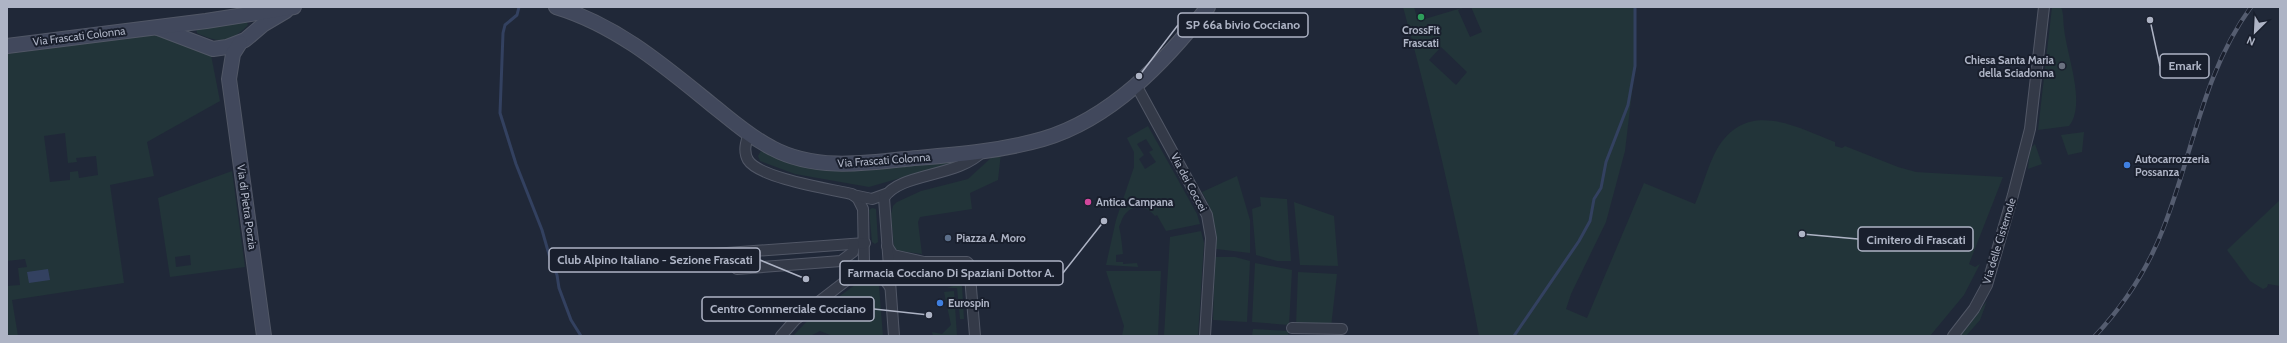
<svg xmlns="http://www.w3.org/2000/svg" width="2287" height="343" viewBox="0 0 2287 343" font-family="Cabin,sans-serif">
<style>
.green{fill:#223439;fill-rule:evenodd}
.water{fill:#334160}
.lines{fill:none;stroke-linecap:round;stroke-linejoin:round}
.stream{stroke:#334160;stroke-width:3}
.street-casing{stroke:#515766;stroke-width:12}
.secondary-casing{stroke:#515766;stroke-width:16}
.street{stroke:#343a48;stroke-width:10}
.secondary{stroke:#41485c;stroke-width:14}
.rail-casing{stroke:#555d70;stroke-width:4.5}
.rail{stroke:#191f2d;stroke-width:3;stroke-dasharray:9;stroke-linecap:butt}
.leisure-dot{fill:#2e9e5b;stroke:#191f2d;stroke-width:1.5}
.worship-dot{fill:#6b7280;stroke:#191f2d;stroke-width:1.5}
.shop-dot{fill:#3f7fe0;stroke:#191f2d;stroke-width:1.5}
.hotel-dot{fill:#d1479c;stroke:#191f2d;stroke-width:1.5}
.service-dot{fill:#5c6f8a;stroke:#191f2d;stroke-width:1.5}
.labels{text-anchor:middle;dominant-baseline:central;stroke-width:4;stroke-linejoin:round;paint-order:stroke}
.poi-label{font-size:11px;font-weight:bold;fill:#aeb4c5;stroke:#191f2d;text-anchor:start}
.street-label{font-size:11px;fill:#aeb4c5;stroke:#191f2d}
.leader{fill:none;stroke:#aeb4c5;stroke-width:1.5}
.callout-dot{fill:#aeb4c5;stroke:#191f2d;stroke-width:1.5}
.callout{fill:#191f2d;stroke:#aeb4c5;stroke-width:1.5}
.callout-label{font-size:12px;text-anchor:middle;font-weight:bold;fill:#aeb4c5}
</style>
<rect width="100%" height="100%" fill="#202838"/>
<!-- green -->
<g class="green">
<path d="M1403,7h11l4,14 47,-14 -7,3 12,27 12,-5 -11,-25h164v59l-10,85 -19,71 -35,72 -5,15 21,9 57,-135 51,21c8,-18 13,-39 22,-55 30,-50 77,-23 118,-7v4l7,2 3,-2 53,21 18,5 87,5 -34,87 6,3 5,-3 -16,31 -34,41h-451c-21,-111 -46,-220 -76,-329zM1441,47l26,25 -11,13 -27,-25z"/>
<path d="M2052,7h9c3,8 2,13 3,21 2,25 23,77 5,98l-31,4z"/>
<path d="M245,18l3,7c-18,18 -28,19 -51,8l-1,-7z"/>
<path d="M163,33l48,22 9,46 -73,41 7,34 -44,9 14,98 -112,17 6,36h-11v-50l13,-1 -2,-17 9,-1 -2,-8 -18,2v-207zM65,133l3,30 9,-1 -1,-4 20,-2 2,19 -19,3 -1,-7 -8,1v8l-20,2 -6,-46z"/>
<path d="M1148,126l49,88 3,10 -34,7 -9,-16 -2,1c-11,-14 -29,-11 -34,6 0,1 -2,4 -2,5 2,7 3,18 4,27l-7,1v7h7v2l14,-1 1,4 -32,-2 10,-45 18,-53v-15l-7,-14zM1146,139l7,11 -4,2 7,10 -11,7 -6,-10 5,-4 -7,-11z"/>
<path d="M2084,132l-2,20 -14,3 -7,-20z"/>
<path d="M2035,144l7,20 -14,5 2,-20z"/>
<path d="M761,151l11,4 188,6 -91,26 -74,-13 -35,-13 -2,-5z"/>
<path d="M1001,153l-3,27 -28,13 2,16 -52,8 -2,5 4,32 -23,-3 -5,-3 -3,-34 2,-8 4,-4 24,-11 47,-12 24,-22z"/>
<path d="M232,171l13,96 -75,10 -12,-79zM190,255l1,10 -15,2 -1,-10z"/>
<path d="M1237,176l13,44v33l-34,-4c1,-21 -4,-40 -14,-57z"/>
<path d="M1260,197l27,2 4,62h-14l-21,-6 -4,-46 9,-3z"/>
<path d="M2280,200v86l-12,-2 -1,3 -4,2 -13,-8 -23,-31z"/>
<path d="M1294,202l40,14 4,50 -38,-1z"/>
<path d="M872,208l4,1 2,33 -3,2 -3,-2 -3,-32z"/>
<path d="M1201,231l3,12 -6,93h-34l6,-99z"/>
<path d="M1215,257h20l15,4 -3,61 -34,-2z"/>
<path d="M1255,263l37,7 -3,55 -37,-3z"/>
<path d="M1106,271h55l-3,65h-36l2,-10z"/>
<path d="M1298,272l39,2 -6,53 -35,-1z"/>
<path d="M869,278l6,2 4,6 4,50h-50l-13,-5 -10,5h-17l17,-18 49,-36z"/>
<path d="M959,284l3,2 2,33h-4l-3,-31h-10z"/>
<path d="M954,291l3,45h-24l-1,-4 10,2 9,-9 -7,-33z"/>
<path d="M1987,301l-7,19 -14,16h-6z"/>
<path d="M1253,329l36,2 -1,5h-36z"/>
</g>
<!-- water -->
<path class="water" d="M48,269l2,11 -21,3 -2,-11z"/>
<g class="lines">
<!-- stream -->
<g class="stream">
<path d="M519,7l-2,8 -12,10 -2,8 -3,80 16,51 26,66 8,28 7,17 2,13 12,32 10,16"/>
<path d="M1514,336l65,-95 11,-20 4,-22 7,-11 5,-26 22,-57 7,-39v-59"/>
</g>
<!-- street casing -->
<g class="street-casing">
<g id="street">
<path d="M1136,85l71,130 4,23 -6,98"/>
<path d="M749,133c-3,9 -6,18 -1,27 11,18 82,29 104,34l6,5 5,10 1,54 -4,7 -65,50 -14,16"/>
<path d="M853,195l19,4 14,-5"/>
<path d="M887,246l6,9 31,7h43l2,2 6,72"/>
<path d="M700,255l165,-12"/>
<path d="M737,269l104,-8 12,-9 1,-8"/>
<path d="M860,270c15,0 22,5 30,17"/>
<path d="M1292,328l50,1"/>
<path d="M894,336l-10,-138c16,-26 74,-20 99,-47"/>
<path d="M1953,336l21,-27 13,-24 26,-90 17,-66 14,-122"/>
</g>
</g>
<!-- secondary casing -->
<g class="secondary-casing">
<g id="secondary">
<path d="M556,7c60,18 107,58 155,97 19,15 39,33 61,44 41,22 89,16 133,11 46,-4 93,-7 138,-20 68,-20 122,-77 165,-132"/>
<path d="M158,28l55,21 14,-2 18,-7 19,-16 22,-13"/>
<path d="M240,43l-7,11 -4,25 35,257"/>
<path d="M7,46l199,-25 88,-14"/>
</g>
</g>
<!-- street -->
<use href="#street" class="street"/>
<!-- secondary -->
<use href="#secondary" class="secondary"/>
<!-- rail casing -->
<g class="rail-casing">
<path id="rail" d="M2095,336c29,-31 53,-68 68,-107 30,-75 39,-155 88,-222"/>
</g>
<!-- rail -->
<use href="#rail" class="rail"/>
</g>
<!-- markers -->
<circle class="leisure-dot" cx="1421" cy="17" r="4"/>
<circle class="worship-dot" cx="2062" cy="66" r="4"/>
<g class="shop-dot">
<circle cx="2127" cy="165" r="4"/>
<circle cx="940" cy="303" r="4"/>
</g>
<circle class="hotel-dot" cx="1088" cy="202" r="4"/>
<circle class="service-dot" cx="948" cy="238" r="4"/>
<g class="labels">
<!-- poi labels -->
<g class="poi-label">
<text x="1421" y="30" text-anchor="middle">CrossFit<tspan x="1421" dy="13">Frascati</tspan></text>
<text x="2054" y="60" text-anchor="end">Chiesa Santa Maria<tspan x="2054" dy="13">della Sciadonna</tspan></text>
<text x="2135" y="159">Autocarrozzeria<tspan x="2135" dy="13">Possanza</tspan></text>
<text x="1096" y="202">Antica Campana</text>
<text x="956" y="238">Piazza A. Moro</text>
<text x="948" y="303">Eurospin</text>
</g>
<!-- street labels -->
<g class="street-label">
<text transform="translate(79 36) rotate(-7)">Via Frascati Colonna</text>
<text transform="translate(884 160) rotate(-4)">Via Frascati Colonna</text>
<text transform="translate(1189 182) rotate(62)">Via dei Coccei</text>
<text transform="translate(247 207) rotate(82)">Via di Pietra Porzia</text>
<text transform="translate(1999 241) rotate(-73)">Via delle Cisternole</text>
</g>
</g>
<!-- callouts -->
<path class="leader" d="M1139 76L1178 25M2150 20L2160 66M1802 234L1858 239M806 279L760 260M1104 221L1063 273M929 315L874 309"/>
<g class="callout-dot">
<circle cx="1139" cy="76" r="4"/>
<circle cx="2150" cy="20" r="4"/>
<circle cx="1802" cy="234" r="4"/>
<circle cx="806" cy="279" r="4"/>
<circle cx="1104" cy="221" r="4"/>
<circle cx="929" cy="315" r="4"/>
</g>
<g class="callout">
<rect x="1178" y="13" width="130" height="24" rx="4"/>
<rect x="2160" y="54" width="49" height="24" rx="4"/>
<rect x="1858" y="227" width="115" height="24" rx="4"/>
<rect x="549" y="248" width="211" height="24" rx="4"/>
<rect x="840" y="261" width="223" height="24" rx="4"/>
<rect x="702" y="297" width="172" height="24" rx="4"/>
</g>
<g class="callout-label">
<text x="1243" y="29">SP 66a bivio Cocciano</text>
<text x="2185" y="70">Emark</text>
<text x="1916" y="244">Cimitero di Frascati</text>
<text x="655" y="264">Club Alpino Italiano - Sezione Frascati</text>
<text x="951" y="277">Farmacia Cocciano Di Spaziani Dottor A.</text>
<text x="788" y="313">Centro Commerciale Cocciano</text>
</g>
<!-- border -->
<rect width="2287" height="343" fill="none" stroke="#aeb4c5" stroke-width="16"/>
<!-- north arrow -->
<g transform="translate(2255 32) rotate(204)" stroke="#191f2d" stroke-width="3" paint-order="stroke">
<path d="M0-3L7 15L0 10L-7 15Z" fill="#aeb4c5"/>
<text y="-6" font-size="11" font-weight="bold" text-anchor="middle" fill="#aeb4c5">N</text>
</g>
</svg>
